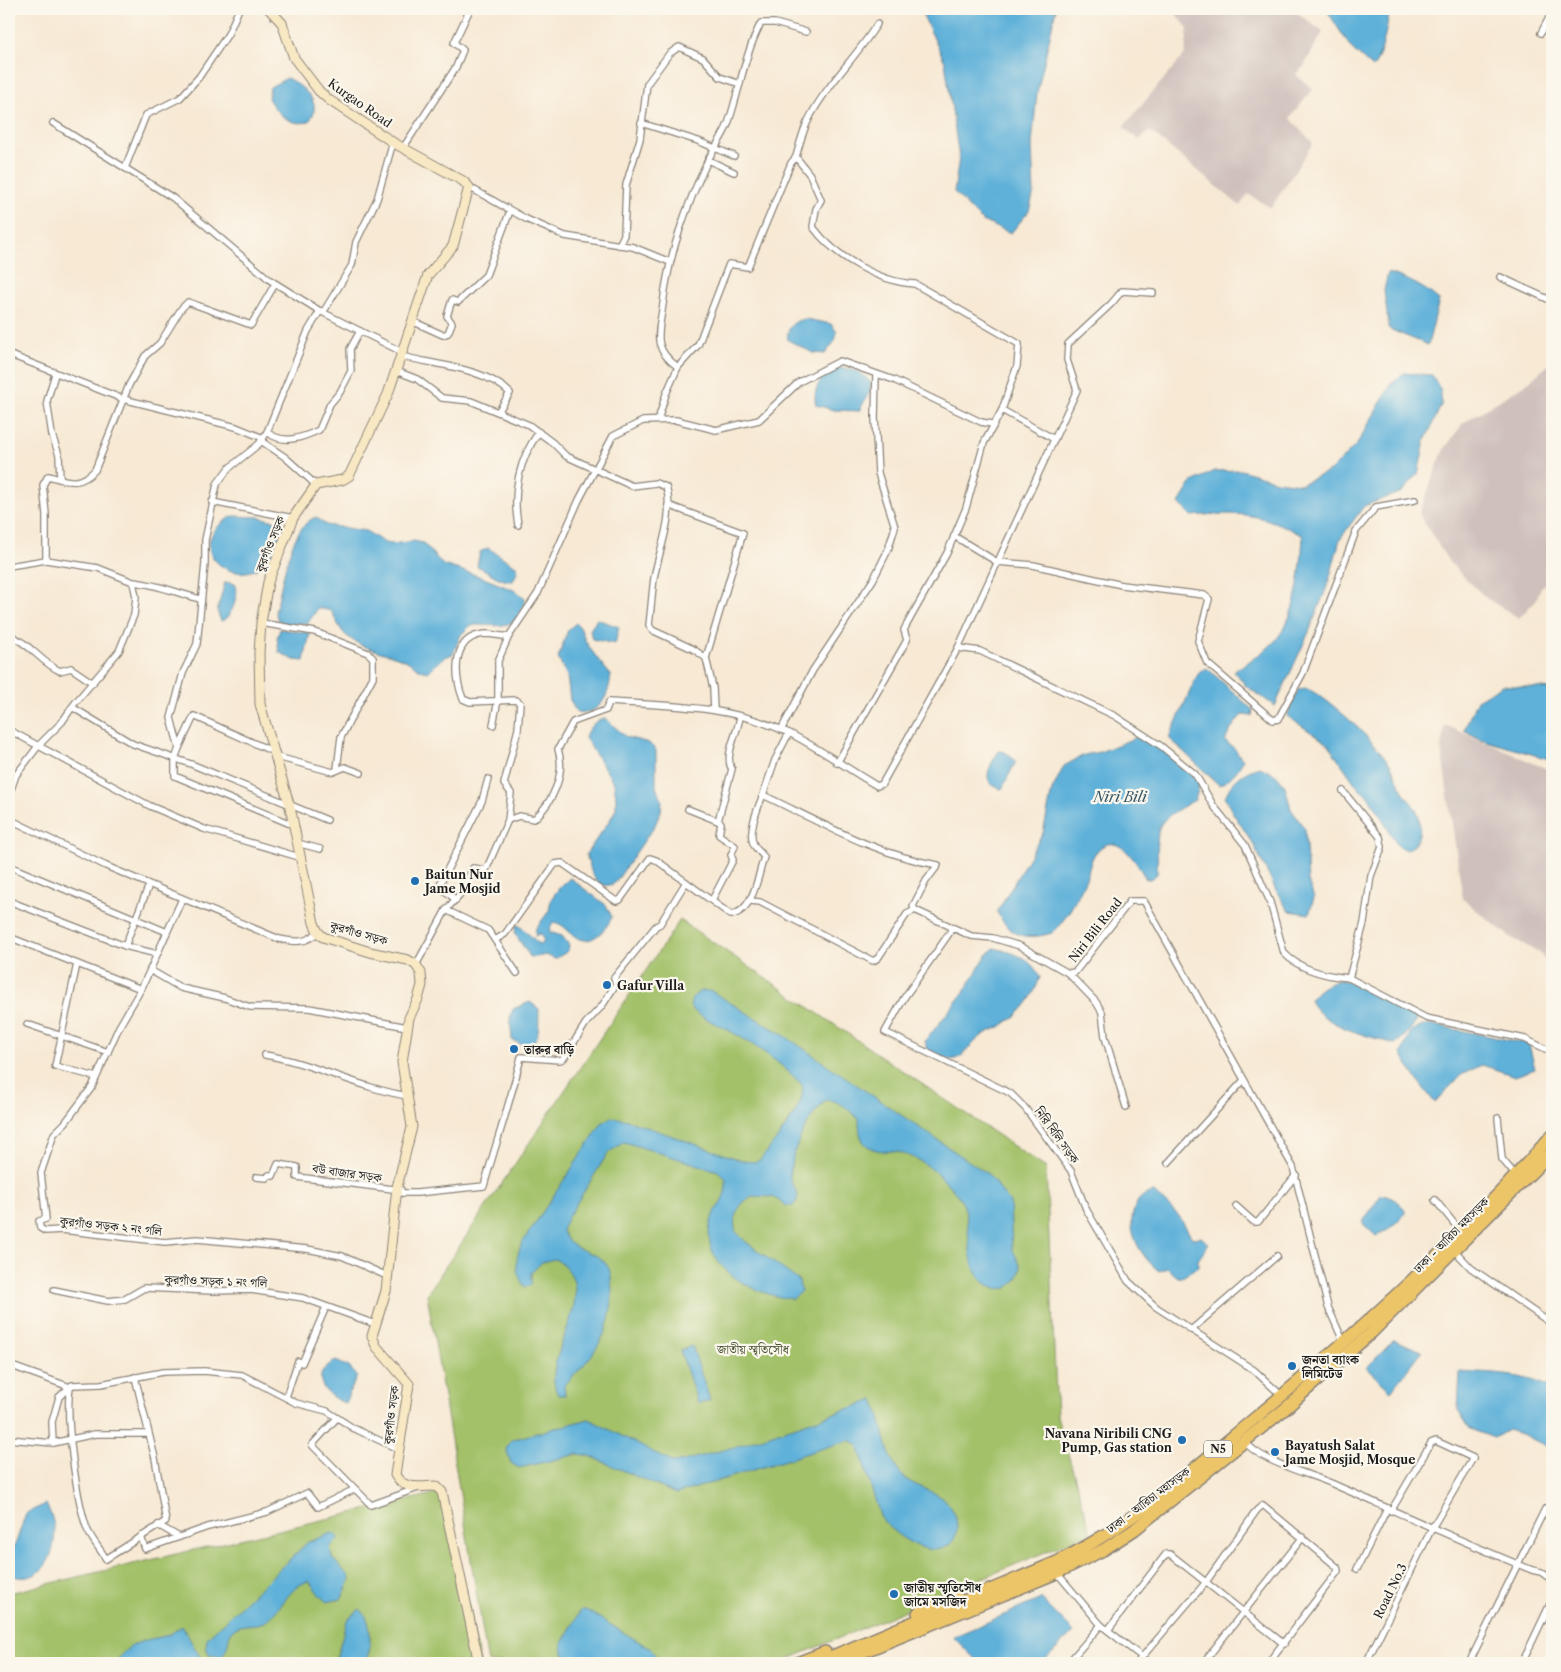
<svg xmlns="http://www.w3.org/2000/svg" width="1561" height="1672" viewBox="0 0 1561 1672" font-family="'Libre Caslon Text','Noto Serif Bengali',serif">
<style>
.industrial{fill:#cfc0bb}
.green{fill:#a3c169;stroke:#606e42}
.water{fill:#5eb1d9;stroke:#3d667a}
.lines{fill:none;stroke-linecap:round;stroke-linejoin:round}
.street-casing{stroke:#8a8278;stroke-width:8}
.secondary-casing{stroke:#8a8278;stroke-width:11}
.highway-casing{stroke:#8a8278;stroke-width:14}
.street{stroke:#fff;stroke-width:5.5}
.secondary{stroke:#f8e8c3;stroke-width:9}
.highway{stroke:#edc569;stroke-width:11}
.poi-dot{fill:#1f6fb2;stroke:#fbf7ec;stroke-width:2}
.labels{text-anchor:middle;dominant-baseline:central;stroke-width:4.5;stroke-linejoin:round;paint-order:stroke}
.shield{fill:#fbf7ec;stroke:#5f5e5a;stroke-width:1}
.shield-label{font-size:11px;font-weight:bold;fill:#1c1c1c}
.street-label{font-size:12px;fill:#1c1c1c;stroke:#fbf7ec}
.poi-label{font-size:12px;font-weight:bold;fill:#1c1c1c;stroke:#fbf7ec;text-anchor:start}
.park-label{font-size:12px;fill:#4b5637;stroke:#fbf7ec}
.water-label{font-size:14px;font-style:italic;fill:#365868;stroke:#fbf7ec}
</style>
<rect width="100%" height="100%" fill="#fbf7ec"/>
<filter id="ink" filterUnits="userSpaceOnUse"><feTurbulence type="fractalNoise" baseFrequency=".02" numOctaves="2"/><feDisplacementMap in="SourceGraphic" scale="10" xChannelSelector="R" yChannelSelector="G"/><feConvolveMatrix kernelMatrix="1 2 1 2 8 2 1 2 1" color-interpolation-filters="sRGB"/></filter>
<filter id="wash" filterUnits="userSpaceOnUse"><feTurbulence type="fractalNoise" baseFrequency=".0096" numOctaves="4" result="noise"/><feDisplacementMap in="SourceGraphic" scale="20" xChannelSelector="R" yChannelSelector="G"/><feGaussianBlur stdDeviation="1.12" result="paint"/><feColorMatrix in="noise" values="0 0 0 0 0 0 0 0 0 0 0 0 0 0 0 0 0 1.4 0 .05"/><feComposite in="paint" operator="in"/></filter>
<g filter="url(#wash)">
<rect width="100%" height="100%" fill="#f7e9d4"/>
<!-- industrial -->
<g class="industrial">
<path d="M1171,9h121l31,23 -19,34 -8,9 17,14 -23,29 23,25 -42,65 -23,-14 -8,12 -90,-75 -11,9 -16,-13 62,-73 3,-26z"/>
<path d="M1552,362v216l-11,9 -5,13 -17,18 -33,-20 -37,-36 -30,-48 24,-63 20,-28 63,-39z"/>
<path d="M1445,725l107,46v201l-12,-19 -30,-16 -47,-38 -22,-152z"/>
</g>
<!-- green -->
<g class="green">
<path d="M680,920l366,248 11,248 34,117 -312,130h-291l-61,-369z"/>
<path d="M442,1492l38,171h-471v-70z"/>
</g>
<!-- water -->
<g class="water">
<path d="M920,9h136l-19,84 -5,52 2,47 -5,19 -18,22 -29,-12 -28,-29 5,-34 -14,-96z"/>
<path d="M1326,9h64c-4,19 -6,42 -17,59l-22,-20z"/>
<path d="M287,78c17,9 38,26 21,44 -19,4 -31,-8 -40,-24l2,-11z"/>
<path d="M1388,273c20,6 35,13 51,27l-11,45 -39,-16 -5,-39z"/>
<path d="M806,319l25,5 6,8 -2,9 -10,13 -12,-1 -25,-13c-2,-13 6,-20 18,-21z"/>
<path d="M831,368c16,-1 30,2 40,15l-1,8 -11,20 -25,-1 -18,-5c-4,-14 5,-28 15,-37z"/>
<path d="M1404,373l28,2 8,14 2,14 -17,38 -7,33 -16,18 -38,14 -24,33 -12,45 -19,48 -34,74 -29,-20 -12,-15c14,-9 28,-17 40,-29 24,-25 27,-74 29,-106 -43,-24 -64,-24 -112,-20l-12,-13 13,-21 23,-11 26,-1 36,11 24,3 29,-13 27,-27 35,-61z"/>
<path d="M233,516l26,1 20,5c2,11 0,23 -7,33 -30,45 -99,-8 -39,-39z"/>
<path d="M316,517l10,8 40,6 19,12 7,1 22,-3 9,2 20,22 33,10 40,16 9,8c-7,35 -27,25 -54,26l-10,10 -8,19 -10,4 -15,14c-9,-1 -15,-8 -23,-12 -19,-8 -41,-10 -57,-23 -9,-7 -11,-17 -17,-26l-13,-3 -10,15 -21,1 -9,-4 -3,-8c8,-26 13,-85 41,-95z"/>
<path d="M488,548l28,18 2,4 -5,11c-14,1 -24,-10 -36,-15l3,-14z"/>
<path d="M225,582l9,2c6,10 -2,34 -13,37l-4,-10z"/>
<path d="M597,619l22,8 -4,17 -23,-5 -2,-9z"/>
<path d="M576,623c6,5 6,10 9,17 4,8 20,29 26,35 -2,21 -11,41 -35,37l-6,-12 -3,-24 -9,-18 10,-28z"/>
<path d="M280,629l30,4 -6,28 -10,-1 -15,-8 -2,-14z"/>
<path d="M1207,668l46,42 -1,6 -10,-1c-7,7 -13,17 -17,26l10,8 8,11c-4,10 -14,21 -24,25l-50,-47 27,-60 4,-7z"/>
<path d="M1503,685l49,4v71l-72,-21 -16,-9 13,-30z"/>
<path d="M1305,688c24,9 70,54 85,76 6,10 9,21 15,31 4,6 11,12 13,19 4,13 2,31 -12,36l-9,-5 -20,-36 -10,-14 -8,-6 -32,-46 -40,-27 11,-26z"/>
<path d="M605,718l21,19 23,6 7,7v37l6,13 -1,11 -6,14 -40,58c-20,10 -25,-14 -29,-29l24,-34 6,-11v-12l-2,-14 -29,-45c2,-9 11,-19 20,-20z"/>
<path d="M1137,737c25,8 47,26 63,47l-5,16c-48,26 -35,25 -38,74l-8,6 -3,-1c-8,-14 -28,-50 -48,-29 -9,9 -8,21 -13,31 -8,18 -19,39 -33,52 -27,8 -42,3 -55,-21l46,-79 9,-43 12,-24 20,-11 16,-3z"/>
<path d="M999,751l6,1 11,9 -14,28c-23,-6 -13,-22 -3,-38z"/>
<path d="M1260,767l16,8 9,11 6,23 14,20 3,52 6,17 -5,16 -20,-3c-15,-20 -24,-45 -36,-67 -9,-16 -21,-29 -28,-47 6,-16 19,-26 35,-30z"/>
<path d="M570,878l36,27 6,12c-6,13 -21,30 -36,20 -9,-6 -12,-13 -23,-15l-4,10 13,4 7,9 -1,6 -13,8 -9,-4 -15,3 -16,-24 1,-9 4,1 20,19 4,-4 -4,-8 -5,3 1,-8 13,-17 2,-12 9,-12z"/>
<path d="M994,948c21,5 36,9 46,29 -6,19 -16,34 -34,46 -8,6 -19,8 -27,15 -8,6 -14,18 -24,21 -10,3 -20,-5 -28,-10l-2,-8 39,-49 22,-36z"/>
<path d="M1339,980l15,2 61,33 2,6 -13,16 -9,7c-25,-8 -73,-17 -85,-44 8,-11 17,-16 29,-20z"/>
<path d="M700,991h11l74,45 204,139 21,28 2,45 9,19c-2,8 -4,14 -11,19 -4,3 -9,3 -14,2 -38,-10 -20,-62 -35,-88 -6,-9 -18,-21 -26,-28 -9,-9 -25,-17 -37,-20 -5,-2 -10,0 -15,-1 -21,-2 -24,-14 -24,-31 -8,-10 -20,-20 -33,-20 -18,17 -33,47 -36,72 -2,17 16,20 3,34h-6l-14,-9 -21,-1c-13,8 -21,20 -16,36l10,10 53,39 2,10 -8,8c-36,-3 -92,-30 -83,-74 4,-18 18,-25 16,-46l-8,-8 -94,-29 -16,11 -40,64 -6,13c11,26 31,17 44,34 6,7 5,17 6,26 1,42 -18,67 -48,95l1,10h-7c-2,-4 -4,-10 -4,-15 -2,-38 48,-94 1,-121l-13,3 -11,11v12l-6,2c-11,-15 -10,-28 -3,-44l80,-120 10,-6 15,3 116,41 12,1 5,-2c12,-16 48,-55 42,-75 -19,-21 -47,-40 -72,-54 -14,-8 -28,-12 -40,-24l2,-9z"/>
<path d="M530,1002l9,7c-1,15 3,32 -14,37l-13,-6 -2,-22 3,-9z"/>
<path d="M1428,1024l101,20 6,25 -20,7 -33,-11 -21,10 -26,28 -17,-22 -17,-27 10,-23z"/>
<path d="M1154,1192l25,24 13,22 9,-1 8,7 -11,16v7l-16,10h-4l-11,-9 -8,3c-19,-15 -35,-42 -23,-66 3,-8 10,-12 18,-13z"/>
<path d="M1381,1195c10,1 19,7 24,15v4l-17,16 -12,6 -14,-13z"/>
<path d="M1394,1340l28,11 -31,40 -25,-23z"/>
<path d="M692,1346l18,54 -12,4 -18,-54z"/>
<path d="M336,1361l13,6 8,9 -12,27c-22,-7 -37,-30 -9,-42z"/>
<path d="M1460,1372c26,2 71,1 92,18v59l-28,-14 -16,-5 -14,8 -24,-9 -12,-19z"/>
<path d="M874,1400c10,23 11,53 25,72 15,20 44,14 56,43 2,6 3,17 0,22 -15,31 -64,-2 -75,-21l-22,-71 -8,-5 -174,54 -86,-38 -11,-2 -60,14 -8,-5 -5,-14 5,-9 78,-21 83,43h8l54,-15z"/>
<path d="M46,1504c2,5 5,9 6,14 9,28 -7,70 -42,57l-1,-12 17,-50z"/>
<path d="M332,1533l5,2 2,4 -9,8 2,11 18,19 -1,6 -8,16 -14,3 -6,-5 -12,-16c-19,5 -27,27 -42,39 -10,8 -24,1 -34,10 -7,6 -2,17 -12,27l-12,-3 -3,-7 1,-9 101,-96z"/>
<path d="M1041,1599l33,33 -32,31h-63l-26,-26z"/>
<path d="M360,1609c15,14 9,36 8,54h-33l12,-43z"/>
<path d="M581,1610h5l65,39 4,5 -4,9h-70l-18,-9 -1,-11z"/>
<path d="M182,1626l20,34 -2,3h-84c10,-20 29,-23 49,-27 5,-1 12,-7 17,-10z"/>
</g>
</g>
<g filter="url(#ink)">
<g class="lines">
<!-- street casing -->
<g class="street-casing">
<g id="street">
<path d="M1541,33l11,-21"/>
<path d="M53,123l120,75 97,82 50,31h4l28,-46 4,-23 21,-43 16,-57"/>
<path d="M641,123l57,18 36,15"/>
<path d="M403,148l53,-81 7,-17 -9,-7 16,-34"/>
<path d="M708,160l26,12"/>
<path d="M125,168l21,-53 34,-17 19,-21 29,-43 11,-25"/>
<path d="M469,187l57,32 39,17 68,11 37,15"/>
<path d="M619,245l5,-10 2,-50 14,-46 7,-55 22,-30 10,-7 24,11 17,19 20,7"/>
<path d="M1500,277l52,24"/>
<path d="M412,321l31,14 5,-2 4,-10 -5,-7 5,-16 6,2 28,-27 24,-64"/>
<path d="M13,356l110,43 113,28 27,11"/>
<path d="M401,356c32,9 84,11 109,37l-12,19"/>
<path d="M678,367l20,-22 31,-81 19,3 43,-104 5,-6"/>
<path d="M396,371l21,8 25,19 29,3 58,24 24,18 13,13 66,30 24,-3 10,4c9,28 -7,63 -12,91 -2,16 -3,31 -5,47l3,5 41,19 13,9 7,30 1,22"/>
<path d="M55,374l-8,27 5,34 7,20 1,24"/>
<path d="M1002,410l52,29"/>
<path d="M658,420l8,-26 12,-27c-27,-19 -19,-34 -15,-63 6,-51 23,-97 45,-144 6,-12 15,-23 20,-36 12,-34 16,-69 33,-101h14l31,9"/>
<path d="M267,432c16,13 35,6 52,-2l11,-26 10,-12 11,-21 -1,-22 10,-18"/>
<path d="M261,441l24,16 31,28"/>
<path d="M212,502l81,16"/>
<path d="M668,505l75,28 -37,125"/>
<path d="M518,525c-6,-33 1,-66 21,-93"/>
<path d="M954,536l43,26 36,3 89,20 82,10 5,4 -11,42 9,22 66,57 5,-1 25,-46 53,-142 20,-24 39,-7"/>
<path d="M9,566l37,-6"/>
<path d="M133,582c24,2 44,11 67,17"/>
<path d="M261,623l54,9 53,21 5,5v19l-32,60 -4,32"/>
<path d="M9,635c21,8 31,27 51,36l11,-3 22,15"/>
<path d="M958,648l22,3 135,65 46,30 34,28 18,31 32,40 25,57 14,51c16,17 43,23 65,25"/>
<path d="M72,707l61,37 58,20 136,56"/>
<path d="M493,725l5,-25v-39l11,-25"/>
<path d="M9,730l141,76 54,23 95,28"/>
<path d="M781,730l32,-60 60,-90 15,-30 7,-23 -17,-54 -3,-55 1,-43"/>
<path d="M789,733l-14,27 -12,35c57,27 113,60 175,70l-12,16 -13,25 2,4"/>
<path d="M179,748l15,-32 82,37"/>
<path d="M277,757l56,15 12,-5 16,6"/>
<path d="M837,763l70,-123 -3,-10 2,-4 41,-73 19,-45 18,-65 18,-33 7,-21 8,-23 2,-22 -104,-60c-36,-2 -81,-28 -102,-57l3,-18 5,-9 -11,-25 -14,-18c3,-11 6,-23 11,-34 17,-36 49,-65 70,-99"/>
<path d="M1343,791l37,46 2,10 -11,29 -7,47 -15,55 77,40 99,21 27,13"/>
<path d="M9,795l7,-20 23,-30 23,-23 13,-19 44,-52 15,-36 2,-18 -3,-15 -35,-14 -52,-8v-46l-3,-29 5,-9c21,5 31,11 47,-6l34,-85 16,-29 15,-13 21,-34 7,-7 63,23 24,-41"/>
<path d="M688,809l30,12"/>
<path d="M9,819l97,47 173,73c16,3 27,5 39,-7"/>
<path d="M508,820l3,-27 -7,-9 14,-55 2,-26 -4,-3 -46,2 -7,-3c-9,-24 -12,-63 23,-65 8,0 15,3 23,2l29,-43 41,-93 34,-64 30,-15 33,-1 40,10 43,-10 40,-38 41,-21 54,19 87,42 11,2"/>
<path d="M293,825l-118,-49v-17l4,-11 -8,-30 12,-45 14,-29 8,-80v-24l12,-56 11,-15 31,-25 8,-12 41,-101 12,-20 82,41"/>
<path d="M297,843l23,6"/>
<path d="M9,866l158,66"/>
<path d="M456,900l-17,-14 43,-85 6,-22"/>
<path d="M712,900l21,-40 -2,-5 4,-9 -16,-11 2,-12 -3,-2 14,-52c-9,-13 7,-38 8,-53"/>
<path d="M9,901l116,45 32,8"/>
<path d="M750,901l10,1 113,59 5,-3 29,-44 8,-4"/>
<path d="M446,910l42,20 29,43"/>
<path d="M915,910l56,26 22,2 27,8 48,27 28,29 6,10 3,25 21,70"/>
<path d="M953,928l-49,70 -19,34 125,61 15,15 46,63 15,38 42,72 28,26 98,63 28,26"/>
<path d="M9,937l132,52 9,-19 31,18 44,10 25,9 59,1 98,19"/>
<path d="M495,940l10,-6 50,-70 7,-1 54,38 4,-1 30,-42 6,2 75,55c23,-4 27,-40 33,-58 -3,-4 -8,-8 -10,-12 -7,-12 4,-38 9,-50"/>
<path d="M125,946l24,-61"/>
<path d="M77,964l-22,102 41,11"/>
<path d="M416,965l30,-55 15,-17 12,-25 13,2 22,-50 11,-4 15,3c19,-17 32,-45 24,-70l15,-27 33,-12 3,-8c63,4 120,3 180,31 30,15 59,36 88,53l5,-2 76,-136 119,-258 -10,-30 1,-16 43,-40 11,-13 31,2"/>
<path d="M150,970l32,-71"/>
<path d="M1068,973l7,-1 4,-5 51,-66h14l149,266 35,140 16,36"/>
<path d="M141,989l-22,38 -27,60 -27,36 -11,11 -13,39 5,46 -7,2 1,7 5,3 17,-1 103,12 32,-3 110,10 35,7 45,20"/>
<path d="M27,1024l81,28"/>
<path d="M265,1055c49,8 93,33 143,41"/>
<path d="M1498,1118l4,41 14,17"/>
<path d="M1168,1163l75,-82"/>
<path d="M256,1177l11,1 2,-3 4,1 5,-12 19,3v10l104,13v3h16l67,-7c12,-43 27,-86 37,-129l39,3 4,-2 22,-35 16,-17 14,-22 -2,-6 42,-52 4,-2 26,-42"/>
<path d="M1435,1200l26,32"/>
<path d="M1236,1206l18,16h4l38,-47"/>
<path d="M1455,1251l16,17 81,56"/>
<path d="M54,1290l54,11 17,-2 19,-11 69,3 38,-1 52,8 72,26"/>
<path d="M1191,1330l86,-74"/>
<path d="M9,1365l61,22c-5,31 6,108 16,139 3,11 14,22 20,33l60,-38 -11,-63 -20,-81"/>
<path d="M286,1397l12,-36 4,2 24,-56"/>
<path d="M337,1418l-25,27 59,60 47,-17"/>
<path d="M9,1439l44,4 42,-9h53"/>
<path d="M1245,1441c12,20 66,33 88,43 66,29 132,59 199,86l9,2 11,8"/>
<path d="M53,1443l-1,-21 7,-25 13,-12 29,-1 62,-12 41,-1 38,4 54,28 31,8 26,17 47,22"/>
<path d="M158,1525l21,12"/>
<path d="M141,1536l4,13 63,-22 59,-15 40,-19 11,14 37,-18"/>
<path d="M1357,1569l30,-60"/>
<path d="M1057,1573l44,52 41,32"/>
<path d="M1108,1630l58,-76h4l114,90"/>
<path d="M1068,1663l33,-38"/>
<path d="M1137,1663l69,-81 51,-72 6,-5 74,62 1,4 -70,92"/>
<path d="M1203,1663l100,-126"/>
<path d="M1366,1663l66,-135 41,-70 -37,-17 -5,2 -40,68"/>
<path d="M1469,1663l76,-154"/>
<path d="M1522,1663l30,-63"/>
</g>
</g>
<!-- secondary casing -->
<g class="secondary-casing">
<path id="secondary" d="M269,9l13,14 12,35 25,33 10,9 65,43 69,38 6,6 -16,59 -25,29 -40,119 -39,82 -7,4 -26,5 -23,33 -25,64 -7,41 -2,30 1,51 30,103 24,116 4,9 5,5 47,15 38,8 8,5 5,8 1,12 -4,14 -9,19 -7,44 10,65 -15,60 -11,104 -14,45 4,10 33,38 -14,91c9,16 26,11 41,11l6,6 37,171"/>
</g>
<!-- highway casing -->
<g class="highway-casing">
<g id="highway">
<path d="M918,1613l39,-16"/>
<path d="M797,1663l28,-11"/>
<path d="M816,1663l241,-101c74,-37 130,-87 192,-139 109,-90 210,-181 303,-288"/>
<path d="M836,1663l218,-89 49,-24 31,-20 152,-122 85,-75 181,-181"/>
</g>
</g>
<!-- street -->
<use href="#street" class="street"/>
<!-- secondary -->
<use href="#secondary" class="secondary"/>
<!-- highway -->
<use href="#highway" class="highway"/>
</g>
</g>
<!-- markers -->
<g class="poi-dot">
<circle cx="415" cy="881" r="5"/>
<circle cx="607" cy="985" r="5"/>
<circle cx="514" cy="1049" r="5"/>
<circle cx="1292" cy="1366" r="5"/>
<circle cx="1182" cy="1440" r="5"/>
<circle cx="1275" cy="1452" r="5"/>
<circle cx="894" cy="1594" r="5"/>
</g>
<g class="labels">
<!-- shield labels -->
<rect class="shield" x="1204" y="1440.5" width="28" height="17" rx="4"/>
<g class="shield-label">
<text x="1218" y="1449">N5</text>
</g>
<!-- street labels -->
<g class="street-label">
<text transform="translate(360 103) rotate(35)">Kurgao Road</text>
<text transform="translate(270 544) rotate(-68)">কুরগাঁও সড়ক</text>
<text transform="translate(1095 930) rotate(-52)">Niri Bili Road</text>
<text transform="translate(359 933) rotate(16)">কুরগাঁও সড়ক</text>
<text transform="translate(1057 1135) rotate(54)">নিরি বিলি সড়ক</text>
<text transform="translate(347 1173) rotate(8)">বউ বাজার সড়ক</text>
<text transform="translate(111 1226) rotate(6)">কুরগাঁও সড়ক ২ নং গলি</text>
<text transform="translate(1451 1235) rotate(-45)">ঢাকা - আরিচা মহাসড়ক</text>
<text transform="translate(216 1281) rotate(2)">কুরগাঁও সড়ক ১ নং গলি</text>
<text transform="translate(391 1415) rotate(-83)">কুরগাঁও সড়ক</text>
<text transform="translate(1148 1500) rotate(-37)">ঢাকা - আরিচা মহাসড়ক</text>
<text transform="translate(1390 1591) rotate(-64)">Road No.3</text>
</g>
<!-- poi labels -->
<g class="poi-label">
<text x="425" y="874">Baitun Nur<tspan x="425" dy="14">Jame Mosjid</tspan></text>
<text x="617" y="985">Gafur Villa</text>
<text x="524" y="1049">তারুর বাড়ি</text>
<text x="1302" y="1359">জনতা ব্যাংক<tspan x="1302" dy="14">লিমিটেড</tspan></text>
<text x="1172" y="1433" text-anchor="end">Navana Niribili CNG<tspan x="1172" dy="14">Pump, Gas station</tspan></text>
<text x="1285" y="1445">Bayatush Salat<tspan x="1285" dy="14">Jame Mosjid, Mosque</tspan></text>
<text x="904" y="1587">জাতীয় স্মৃতিসৌধ<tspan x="904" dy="14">জামে মসজিদ</tspan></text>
</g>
<!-- park labels -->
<g class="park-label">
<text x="753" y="1349">জাতীয় স্মৃতিসৌধ</text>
</g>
<!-- water labels -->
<g class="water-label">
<text x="1120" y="797">Niri Bili</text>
</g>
</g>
<!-- margin -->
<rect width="1561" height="1672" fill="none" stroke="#fbf7ec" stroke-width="30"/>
</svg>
